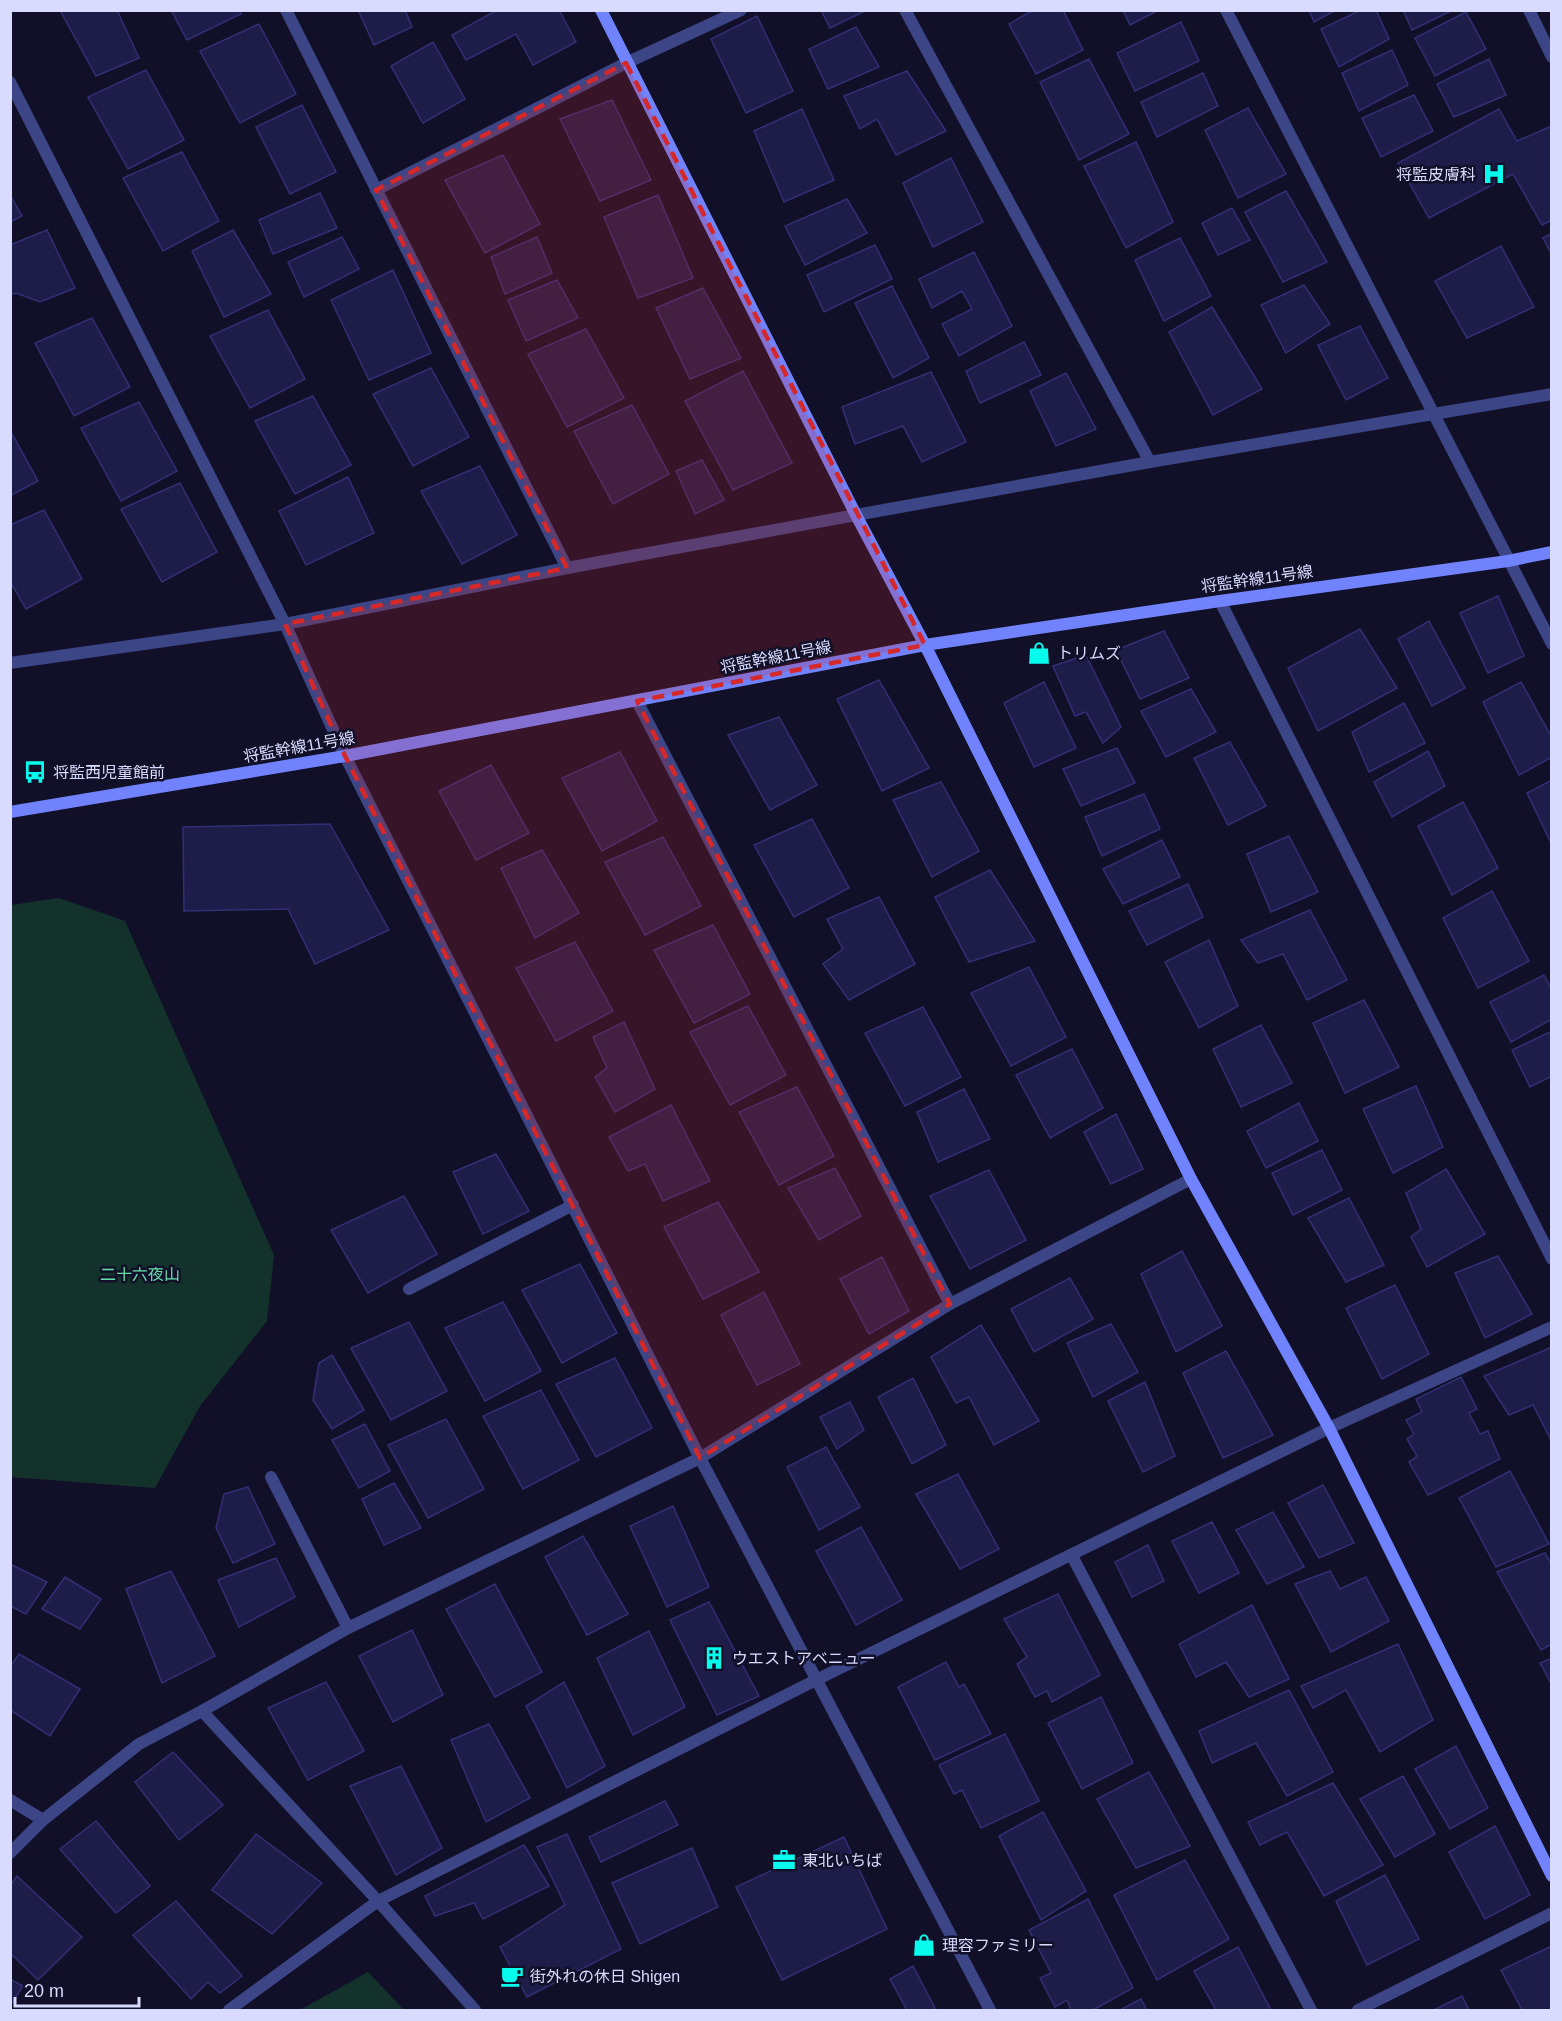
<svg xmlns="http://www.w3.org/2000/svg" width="1562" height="2021" viewBox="0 0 1562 2021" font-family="Helvetica,'Noto Sans JP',sans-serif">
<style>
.green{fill:#13322c}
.building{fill:#1e1d49;stroke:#322f75;stroke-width:1.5}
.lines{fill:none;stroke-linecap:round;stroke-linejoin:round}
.street{stroke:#3c4586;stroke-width:12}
.secondary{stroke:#7083fd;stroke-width:12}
.marked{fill:#d62828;fill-opacity:0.2;stroke:#d62828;stroke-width:4.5;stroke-dasharray:12 8;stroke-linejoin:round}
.labels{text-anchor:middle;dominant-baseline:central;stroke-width:5;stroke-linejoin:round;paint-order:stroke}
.poi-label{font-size:16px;fill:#d8dafe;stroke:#111028;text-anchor:start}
.street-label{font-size:16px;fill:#d8dafe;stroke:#111028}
.park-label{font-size:16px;fill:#64dfac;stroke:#111028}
</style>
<rect width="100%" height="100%" fill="#111028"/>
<!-- green -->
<g class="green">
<path d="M59,898l66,23 149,334 -7,66 -67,85 -45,82 -144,-11v-572z"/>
<path d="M368,1972l36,38h-104z"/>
</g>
<!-- building -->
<g class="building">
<path d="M64,10h53l22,48 -43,18 -35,-64z"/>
<path d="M171,10h68l2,4 -54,26z"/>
<path d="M358,10h47l7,17 -38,18z"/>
<path d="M497,10h62l17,32 -43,23 -17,-31 -50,26 -14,-25z"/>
<path d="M821,10h46l-37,18z"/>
<path d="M1033,10h30l20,40 -47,24 -27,-50z"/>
<path d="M1123,10h36l-29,15z"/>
<path d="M1309,10h27l-22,12z"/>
<path d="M1361,10h15l13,29 -50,28 -18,-38z"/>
<path d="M1403,10h50l-41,20z"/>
<path d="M1466,12l20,37 -51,27 -20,-38z"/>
<path d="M757,16l36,75 -47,22 -35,-74z"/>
<path d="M1181,22l18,39 -64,30 -18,-38z"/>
<path d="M259,24l37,70 -56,29 -40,-72z"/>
<path d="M856,27l23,40 -51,22 -19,-40z"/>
<path d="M433,42l32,57 -42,24 -32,-57z"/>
<path d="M1392,50l16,35 -49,26 -17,-38z"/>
<path d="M1089,59l40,75 -50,26 -39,-78z"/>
<path d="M1489,59l17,36 -52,22 -17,-33z"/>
<path d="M146,70l38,70 -56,29 -40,-72z"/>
<path d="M907,71l39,60 -50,24 -19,-36 -17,10 -16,-33z"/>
<path d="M1203,73l15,33 -61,31 -16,-35z"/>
<path d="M1414,95l19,36 -52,26 -19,-39z"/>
<path d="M612,100l39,80 -51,21 -40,-82z"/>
<path d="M302,105l34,67 -46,22 -34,-67z"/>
<path d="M1248,108l38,66 -48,24 -33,-68z"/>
<path d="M802,109l32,71 -50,22 -30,-71z"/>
<path d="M1499,109l18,32 35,-15v94l-10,5 -29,-51 -84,44 -31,-55z"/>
<path d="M1136,142l37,80 -47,26 -42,-82z"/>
<path d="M182,152l37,69 -56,30 -40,-73z"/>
<path d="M503,155l37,69 -55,29 -40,-73z"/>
<path d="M951,158l32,64 -50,25 -30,-64z"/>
<path d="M1286,191l41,71 -44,20 -38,-70z"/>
<path d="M320,193l17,35 -64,26 -14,-34z"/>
<path d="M10,195l12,21 -12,6z"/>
<path d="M658,195l35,83 -55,20 -34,-81z"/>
<path d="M847,199l20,34 -62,32 -20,-39z"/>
<path d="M1232,208l18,32 -32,15 -16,-32z"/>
<path d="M47,230l28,58 -35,14 -24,-9 -6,2v-50z"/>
<path d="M233,230l38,64 -47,23 -32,-66z"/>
<path d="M1552,233v22l-9,-17z"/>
<path d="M342,237l17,32 -55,28 -16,-35z"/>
<path d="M537,237l15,36 -47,21 -14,-37z"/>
<path d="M1180,238l31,58 -47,25 -29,-61z"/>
<path d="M875,245l17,34 -68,33 -17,-37z"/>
<path d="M1501,246l33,61 -67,31 -32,-57z"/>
<path d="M974,252l38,74 -53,30 -17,-32 30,-15 -10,-18 -30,17 -13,-29z"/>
<path d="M393,270l38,83 -62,27 -38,-80z"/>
<path d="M557,280l21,38 -52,23 -18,-41z"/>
<path d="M1304,285l26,39 -44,29 -25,-48z"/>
<path d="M892,286l37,72 -36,20 -38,-75z"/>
<path d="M703,288l38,70 -51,21 -34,-71z"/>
<path d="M1212,307l50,82 -49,26 -44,-83z"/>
<path d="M268,310l37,69 -55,29 -40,-72z"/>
<path d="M92,318l38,69 -56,29 -39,-73z"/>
<path d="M1360,326l28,52 -42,22 -28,-55z"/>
<path d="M586,329l38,69 -57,29 -39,-73z"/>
<path d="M1024,342l17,33 -61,28 -14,-32z"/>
<path d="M431,368l38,69 -56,29 -40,-72z"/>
<path d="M743,371l49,92 -59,27 -48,-89z"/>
<path d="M931,372l35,70 -44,20 -19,-36 -48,18 -13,-37z"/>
<path d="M1066,373l30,56 -40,17 -26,-55z"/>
<path d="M313,396l38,69 -56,29 -40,-73z"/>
<path d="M139,402l38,69 -56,30 -40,-73z"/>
<path d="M632,405l37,69 -56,30 -39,-73z"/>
<path d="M10,430l28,51 -28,15z"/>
<path d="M702,460l22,40 -29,14 -19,-43z"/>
<path d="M480,466l37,69 -55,29 -41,-73z"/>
<path d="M348,477l26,56 -68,32 -27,-54z"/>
<path d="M180,483l37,69 -55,30 -41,-73z"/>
<path d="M44,510l38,69 -56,30 -16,-28v-56z"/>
<path d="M1498,596l26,60 -36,17 -28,-60z"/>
<path d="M1429,621l36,67 -33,18 -34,-67z"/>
<path d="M1360,629l37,59 -79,43 -30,-63z"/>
<path d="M1164,631l25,47 -49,21 -24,-49z"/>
<path d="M1086,655l35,72 -18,16 -17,-31 -11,4 -22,-50z"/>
<path d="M879,680l50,88 -47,23 -45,-92z"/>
<path d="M1044,682l32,66 -42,19 -30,-64z"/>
<path d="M1521,682l31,56v19l-33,18 -36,-73z"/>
<path d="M1191,689l25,43 -50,25 -25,-46z"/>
<path d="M1404,703l21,40 -56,29 -17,-40z"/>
<path d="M779,717l38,68 -47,25 -42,-75z"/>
<path d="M1230,742l36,64 -38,19 -34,-67z"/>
<path d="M1117,748l18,35 -54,23 -18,-37z"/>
<path d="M1428,751l17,35 -53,31 -18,-35z"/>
<path d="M620,752l37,69 -55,30 -40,-73z"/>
<path d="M491,765l38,68 -53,27 -37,-69z"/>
<path d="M1552,780v65l-25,-52z"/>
<path d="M941,782l38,69 -47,26 -39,-77z"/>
<path d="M1144,794l16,35 -58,27 -17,-39z"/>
<path d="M1463,802l35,66 -46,27 -34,-69z"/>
<path d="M812,819l37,69 -55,29 -40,-72z"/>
<path d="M330,824l59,106 -74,34 -27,-55 -104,2 -1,-84z"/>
<path d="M1289,836l29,56 -47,20 -24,-58z"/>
<path d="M663,837l38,69 -56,29 -40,-73z"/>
<path d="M1162,840l18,37 -57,27 -20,-35z"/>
<path d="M542,850l37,63 -44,25 -34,-70z"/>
<path d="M990,870l45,71 -66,21 -34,-65z"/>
<path d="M1188,884l15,33 -56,28 -18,-34z"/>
<path d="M1492,891l37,70 -51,27 -35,-70z"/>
<path d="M879,897l36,67 -66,36 -26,-36 20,-15 -16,-30z"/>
<path d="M1310,910l37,70 -40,20 -24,-46 -25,9 -17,-23z"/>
<path d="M713,925l37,69 -56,29 -40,-73z"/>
<path d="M1209,940l29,66 -39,22 -34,-66z"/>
<path d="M575,942l38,69 -57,30 -40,-73z"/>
<path d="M1029,967l37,70 -55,29 -40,-73z"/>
<path d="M1544,975l8,15v29l-41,23 -21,-40z"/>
<path d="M1364,1000l35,67 -54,26 -32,-70z"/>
<path d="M748,1006l38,69 -56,30 -40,-73z"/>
<path d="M923,1007l38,70 -56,29 -40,-73z"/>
<path d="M624,1022l31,67 -40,23 -20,-35 12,-9 -14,-31z"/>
<path d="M1261,1025l31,58 -51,24 -28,-58z"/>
<path d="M1552,1031v45l-22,11 -18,-37z"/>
<path d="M1072,1049l31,59 -53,30 -34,-63z"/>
<path d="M1416,1086l27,61 -50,26 -30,-64z"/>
<path d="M797,1087l37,69 -55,29 -40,-73z"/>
<path d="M964,1089l26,50 -52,23 -21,-50z"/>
<path d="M1299,1103l19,38 -52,27 -19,-37z"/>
<path d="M671,1105l39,76 -47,20 -18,-37 -17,7 -19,-34z"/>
<path d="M1116,1114l27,55 -32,15 -27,-52z"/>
<path d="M1322,1150l20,40 -49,25 -21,-42z"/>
<path d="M496,1154l33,57 -46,23 -30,-62z"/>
<path d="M835,1168l26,48 -42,24 -31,-52z"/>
<path d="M1446,1169l39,65 -58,33 -16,-30 10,-8 -15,-36z"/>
<path d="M989,1170l37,70 -56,29 -40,-73z"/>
<path d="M404,1196l33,58 -69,39 -37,-63z"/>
<path d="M1349,1198l35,67 -38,17 -38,-64z"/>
<path d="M718,1202l41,70 -56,27 -39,-72z"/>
<path d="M1182,1251l40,75 -46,26 -35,-78z"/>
<path d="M1498,1256l34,58 -47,24 -30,-65z"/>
<path d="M882,1257l27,54 -40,23 -29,-55z"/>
<path d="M580,1264l37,69 -55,30 -40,-73z"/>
<path d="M1070,1278l23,41 -59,33 -23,-43z"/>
<path d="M1395,1285l34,69 -47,25 -36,-71z"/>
<path d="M764,1292l36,72 -43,21 -36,-70z"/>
<path d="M503,1302l38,69 -56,30 -40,-73z"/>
<path d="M409,1322l38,69 -56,29 -40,-72z"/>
<path d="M1111,1324l27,48 -45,25 -26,-54z"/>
<path d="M981,1325l58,96 -45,24 -25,-48 -13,6 -25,-46z"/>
<path d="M1552,1347v92l-1,1 -18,-35 -24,10 -25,-39z"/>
<path d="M1226,1351l47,84 -50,23 -40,-85z"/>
<path d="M332,1355l32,55 -32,19 -19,-29 6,-37z"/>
<path d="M615,1358l37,70 -56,29 -40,-73z"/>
<path d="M1461,1377l16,32 -8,4 11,21 8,-3 12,28 -72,36 -19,-33 8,-6 -10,-17 7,-5 -8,-14 16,-8 -6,-13z"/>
<path d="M913,1378l33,67 -34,19 -34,-67z"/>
<path d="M1145,1382l30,74 -32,16 -35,-71z"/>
<path d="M541,1390l38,70 -56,29 -40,-73z"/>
<path d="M850,1402l14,28 -27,19 -17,-32z"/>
<path d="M446,1419l38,70 -56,29 -40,-73z"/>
<path d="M365,1424l25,47 -31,17 -27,-48z"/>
<path d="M826,1447l34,60 -41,23 -32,-63z"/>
<path d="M1510,1471l39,73 -53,23 -37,-69z"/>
<path d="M958,1474l41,75 -39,20 -44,-75z"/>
<path d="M394,1483l27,45 -37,17 -22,-46z"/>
<path d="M1323,1485l31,58 -35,15 -31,-55z"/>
<path d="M248,1487l27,57 -42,19 -17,-35 8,-34z"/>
<path d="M673,1506l36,81 -42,20 -37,-81z"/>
<path d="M1273,1512l31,55 -37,17 -31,-54z"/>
<path d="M1212,1522l27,51 -40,20 -27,-52z"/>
<path d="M861,1527l41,73 -46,25 -40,-74z"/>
<path d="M583,1536l45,78 -41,21 -42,-78z"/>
<path d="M1148,1545l16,36 -32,16 -17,-35z"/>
<path d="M1545,1553l7,12v79l-11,6 -44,-78z"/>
<path d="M276,1558l19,39 -56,30 -21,-47z"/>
<path d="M10,1564l37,18 -21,32 -16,-8z"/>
<path d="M171,1571l44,85 -53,27 -36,-94z"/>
<path d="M1330,1571l10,18 26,-12 23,44 -58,31 -36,-68z"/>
<path d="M65,1577l36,22 -21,30 -38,-20z"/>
<path d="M495,1584l47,88 -47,25 -49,-88z"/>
<path d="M1058,1594l42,81 -48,27 -5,-11 -12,6 -18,-33 10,-7 -23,-38z"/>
<path d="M709,1602l50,94 -42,19 -47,-95z"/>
<path d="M1252,1605l37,74 -40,18 -23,-35 -30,15 -17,-33z"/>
<path d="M412,1630l31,65 -50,27 -34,-66z"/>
<path d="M649,1631l36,76 -52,28 -36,-77z"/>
<path d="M1398,1644l35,76 -53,32 -34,-62 -33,18 -12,-22z"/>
<path d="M19,1654l61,35 -30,47 -40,-26v-43z"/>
<path d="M1552,1658v27l-12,-22z"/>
<path d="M946,1662l13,25 5,-3 27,50 -56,26 -37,-73z"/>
<path d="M326,1682l38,69 -56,29 -40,-72z"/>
<path d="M564,1682l41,84 -38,22 -41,-82z"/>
<path d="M1289,1690l44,82 -46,24 -31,-53 -44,20 -13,-32z"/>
<path d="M1101,1697l32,66 -51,26 -34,-66z"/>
<path d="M489,1724l41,74 -44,24 -35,-82z"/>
<path d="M1005,1734l34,67 -58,27 -19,-38 -8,4 -15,-29z"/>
<path d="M1456,1746l32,62 -38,21 -35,-60z"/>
<path d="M173,1752l50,53 -44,35 -44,-58z"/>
<path d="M401,1766l41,82 -46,27 -46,-89z"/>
<path d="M1149,1772l41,74 -54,22 -39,-69z"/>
<path d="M1403,1776l32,58 -40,23 -35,-58z"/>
<path d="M1333,1783l50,82 -59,31 -37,-64 -27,13 -12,-23z"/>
<path d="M665,1801l13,24 -77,37 -12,-25z"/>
<path d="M1043,1812l43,79 -45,29 -42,-84z"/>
<path d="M96,1821l54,65 -34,27 -56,-64z"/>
<path d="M1495,1826l35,69 -45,24 -36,-67z"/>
<path d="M256,1834l66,49 -50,51 -60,-44z"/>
<path d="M567,1834l54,115 -94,48 -27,-50 65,-42 -28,-58z"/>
<path d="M844,1837l43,92 -105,51 -46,-93z"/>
<path d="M524,1845l25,41 -66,33 -9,-16 -39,13 -10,-20z"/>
<path d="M692,1848l26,59 -78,37 -28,-61z"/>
<path d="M1185,1860l44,79 -72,41 -43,-85z"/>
<path d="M1385,1875l34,64 -52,26 -31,-64z"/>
<path d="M17,1876l65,61 -44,43 -28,-27v-67z"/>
<path d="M1088,1899l45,89 -40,22h-22l-4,-10 -12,7 -15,-29 11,-5 -22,-43z"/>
<path d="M176,1901l66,75 -22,17 -12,-11 -17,17 -58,-64z"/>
<path d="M1552,1946v64h-30l-21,-40z"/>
<path d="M1238,1947l33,63h-55l-22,-39z"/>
<path d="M913,1966l23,44h-29l-17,-31z"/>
<path d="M10,1979l13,7 -13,20z"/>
<path d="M1462,1996l7,14h-35z"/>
<path d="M1141,1999l6,11h-27z"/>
</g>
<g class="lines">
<!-- street -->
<g class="street">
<path d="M286,10l281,558"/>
<path d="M905,10l245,452"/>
<path d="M1226,10l326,634"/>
<path d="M1529,10l23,47"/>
<path d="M10,82l275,542 60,132 355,702 290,552"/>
<path d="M376,190l250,-127 115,-53"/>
<path d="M1220,601l332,658"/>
<path d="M10,663l275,-39 282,-56 289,-53 294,-53 402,-68"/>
<path d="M637,701l313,603"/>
<path d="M409,1289l164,-84"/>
<path d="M271,1477l77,151"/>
<path d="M1072,1556l239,454"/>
<path d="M202,1711l176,190 97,109"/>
<path d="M10,1800l33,20"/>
<path d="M10,1853l33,-33 96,-76 63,-33 146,-83 352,-170 250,-154 241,-125"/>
<path d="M229,2010l149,-109 438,-221 513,-252 223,-101"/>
<path d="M1358,2010l194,-97"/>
</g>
<!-- secondary -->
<g class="secondary">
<path d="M601,10l255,505 69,130 266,534 138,249 223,448"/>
<path d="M10,812l335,-56 580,-111 295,-44 288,-40 44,-9"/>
</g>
</g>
<!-- marked area -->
<path class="marked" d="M626,63l299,582 -288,56 313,603 -250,154 -355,-702 -60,-132 282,-56 -191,-378z"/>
<!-- icons -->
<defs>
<g id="hospital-bare" transform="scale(1.8)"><path d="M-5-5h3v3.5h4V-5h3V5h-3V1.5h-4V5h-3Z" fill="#07fced" stroke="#111028" stroke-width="2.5" paint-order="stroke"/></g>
<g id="shop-bare" transform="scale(1.8)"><path d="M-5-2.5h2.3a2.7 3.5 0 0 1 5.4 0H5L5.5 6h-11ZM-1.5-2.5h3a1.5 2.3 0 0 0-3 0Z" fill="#07fced" stroke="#111028" stroke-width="2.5" paint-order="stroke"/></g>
<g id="bus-bare" transform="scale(1.8)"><path d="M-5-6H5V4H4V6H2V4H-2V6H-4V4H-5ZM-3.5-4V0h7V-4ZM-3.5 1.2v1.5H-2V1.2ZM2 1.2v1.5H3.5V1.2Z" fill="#07fced" stroke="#111028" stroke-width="2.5" paint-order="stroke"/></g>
<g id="building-bare" transform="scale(1.8)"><path d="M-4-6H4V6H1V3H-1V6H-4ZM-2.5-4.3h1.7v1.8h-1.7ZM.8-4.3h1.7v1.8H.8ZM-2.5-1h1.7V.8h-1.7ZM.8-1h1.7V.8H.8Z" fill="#07fced" stroke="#111028" stroke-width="2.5" paint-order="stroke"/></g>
<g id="office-bare" transform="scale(1.8)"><path d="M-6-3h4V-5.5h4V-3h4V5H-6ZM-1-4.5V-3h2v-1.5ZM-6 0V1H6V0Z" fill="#07fced" stroke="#111028" stroke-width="2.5" paint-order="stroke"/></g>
<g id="cafe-bare" transform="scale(1.8)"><path d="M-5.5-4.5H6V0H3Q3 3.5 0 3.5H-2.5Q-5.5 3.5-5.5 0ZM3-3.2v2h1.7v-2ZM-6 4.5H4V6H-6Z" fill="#07fced" stroke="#111028" stroke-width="2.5" paint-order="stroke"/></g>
</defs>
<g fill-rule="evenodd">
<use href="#hospital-bare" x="1494" y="174"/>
<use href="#shop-bare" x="1039" y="653"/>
<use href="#bus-bare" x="35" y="772"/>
<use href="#building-bare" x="714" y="1658"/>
<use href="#office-bare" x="784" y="1860"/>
<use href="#shop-bare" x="924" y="1945"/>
<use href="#cafe-bare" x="512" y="1976"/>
</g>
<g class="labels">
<!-- poi labels -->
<g class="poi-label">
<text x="1476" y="174" text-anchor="end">将監皮膚科</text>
<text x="1057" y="653">トリムズ</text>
<text x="53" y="772">将監西児童館前</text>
<text x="732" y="1658">ウエストアベニュー</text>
<text x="802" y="1860">東北いちば</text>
<text x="942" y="1945">理容ファミリー</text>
<text x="530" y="1976">街外れの休日 Shigen</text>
</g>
<!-- street labels -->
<g class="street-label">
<text transform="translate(1257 579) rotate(-8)">将監幹線11号線</text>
<text transform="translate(776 657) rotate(-11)">将監幹線11号線</text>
<text transform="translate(299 747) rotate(-10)">将監幹線11号線</text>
</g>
<!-- park labels -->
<g class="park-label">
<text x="140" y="1274">二十六夜山</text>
</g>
</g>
<!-- border -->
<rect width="1562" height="2021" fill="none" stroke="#d8dafe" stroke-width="24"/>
<!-- scale -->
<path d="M15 1997v9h124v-9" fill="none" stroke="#d8dafe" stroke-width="3"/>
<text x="24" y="1997" font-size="18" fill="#d8dafe" stroke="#111028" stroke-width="4.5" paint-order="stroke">20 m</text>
</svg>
